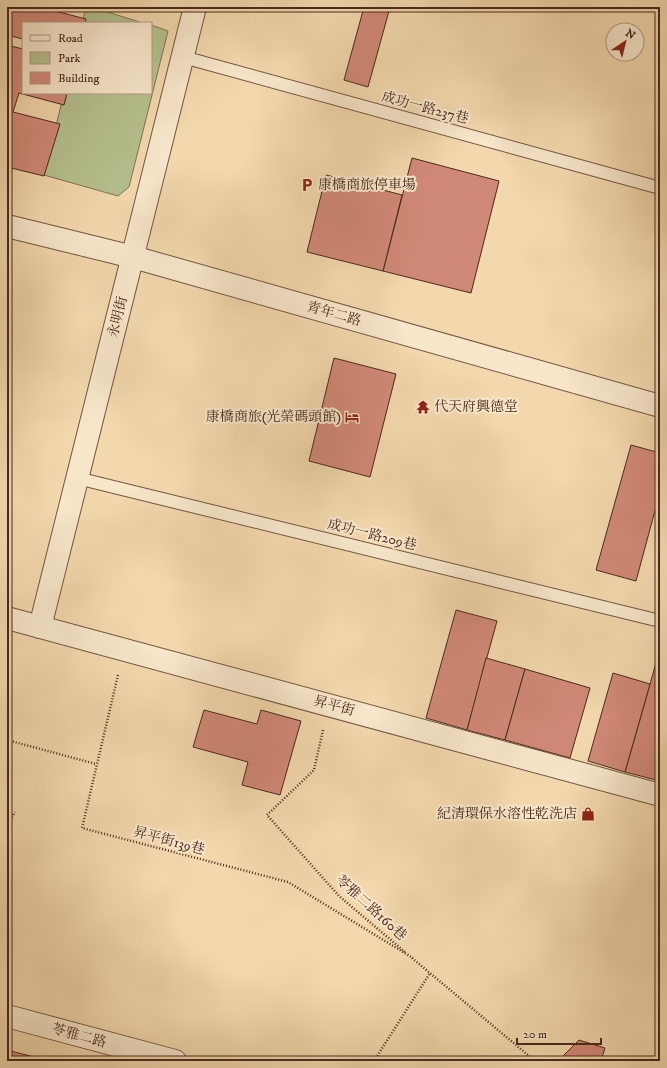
<svg xmlns="http://www.w3.org/2000/svg" width="667" height="1068" viewBox="0 0 667 1068" font-family="'IM FELL DW Pica','Noto Serif TC',serif">
<style>
.green{fill:#b5c08e;stroke:#7f7456}
.building{fill:#d18977;stroke:#49291e}
.lines{fill:none;stroke-linecap:round;stroke-linejoin:round}
.service-casing{stroke:#745542;stroke-width:14}
.minor-casing{stroke:#745542;stroke-width:24}
.tertiary-casing{stroke:#745542;stroke-width:24}
.path{stroke:#49291e;stroke-width:2.5;stroke-dasharray:1 2;stroke-linecap:butt}
.service{stroke:#f7e6ca;stroke-width:12}
.minor{stroke:#f7e6ca;stroke-width:22}
.tertiary{stroke:#f7e6ca;stroke-width:22}
.labels{text-anchor:middle;dominant-baseline:central;stroke-width:4;stroke-linejoin:round;paint-order:stroke}
.street-label{font-size:14px;fill:#49291e;stroke:#f7e6ca}
.poi-label{font-size:14px;fill:#49291e;stroke:#f7e6ca;text-anchor:start}
</style>
<rect width="100%" height="100%" fill="#f3d8ad"/>
<filter id="stains"><feTurbulence type="fractalNoise" baseFrequency=".005" numOctaves="4"/><feColorMatrix values="0 0 0 0 .2 0 0 0 0 .09 0 0 0 0 .02 0 0 0 .5 -.17"/></filter>
<radialGradient id="worn" r=".72"><stop offset=".6" stop-color="#630" stop-opacity="0"/><stop offset="1" stop-color="#630" stop-opacity=".3"/></radialGradient>
<!-- green -->
<g class="green">
<path d="M86,7h5l52,16h-61z"/>
<path d="M151,25l17,6 -39,156 -11,9 -74,-21 20,-82h87z"/>
</g>
<!-- building -->
<g class="building">
<path d="M7,7h41l-1,2 39,10 -1,4h-62v16l-16,-4z"/>
<path d="M143,7h12l-1,3z"/>
<path d="M319,7h13l-1,3z"/>
<path d="M364,7h10l15,4 -21,76 -24,-7z"/>
<path d="M7,45l16,4v44h44l-3,12 -45,-12 -6,19 47,12 -16,52 -37,-9z"/>
<path d="M412,158l87,23 -28,112 -88,-22z"/>
<path d="M326,175l76,20 -19,76 -76,-19z"/>
<path d="M334,358l62,16 -26,103 -61,-16z"/>
<path d="M631,445l29,8v39l-24,89 -40,-11z"/>
<path d="M456,610l41,11 -30,109 -41,-12z"/>
<path d="M660,649v132l-35,-9z"/>
<path d="M486,658l39,11 -20,71 -38,-10z"/>
<path d="M525,669l65,19 -20,70 -65,-18z"/>
<path d="M613,673l37,11 -25,88 -37,-11z"/>
<path d="M204,710l53,14 4,-14 40,11 -21,74 -38,-10 6,-23 -55,-15z"/>
<path d="M579,1040l26,8 -4,13h-43z"/>
<path d="M7,1050l27,7 -1,4h-26z"/>
</g>
<g class="lines">
<!-- service casing -->
<g class="service-casing">
<g id="service">
<path d="M183,57l477,131"/>
<path d="M77,478l583,143"/>
</g>
</g>
<!-- minor casing -->
<g class="minor-casing">
<g id="minor">
<path d="M7,618l653,177"/>
<path d="M40,627l155,-620"/>
</g>
</g>
<!-- tertiary casing -->
<g class="tertiary-casing">
<g id="tertiary">
<path d="M7,226l126,31 527,149"/>
<path d="M7,1016l168,45"/>
</g>
</g>
<!-- path -->
<g class="path">
<path d="M118,675l-36,153 206,54 125,76"/>
<path d="M323,730l-9,40 -47,45 72,81 66,56"/>
<path d="M7,740l89,24"/>
<path d="M7,825l8,-13"/>
<path d="M412,958l123,103"/>
<path d="M374,1061l56,-88"/>
</g>
<!-- service -->
<use href="#service" class="service"/>
<!-- minor -->
<use href="#minor" class="minor"/>
<!-- tertiary -->
<use href="#tertiary" class="tertiary"/>
</g>
<!-- icons -->
<defs>
<g id="parking-bare" transform="scale(1.08)"><path d="M-3.5-5.5H1a3.5 3.5 0 0 1 0 7H-1V5.5H-3.5ZM-1-3.4V-.6H.8a1.4 1.4 0 0 0 0-2.8Z" fill="#8f2418" stroke="#f7e6ca" stroke-width="2.5" paint-order="stroke"/></g>
<g id="temple-bare" transform="scale(1.08)"><path d="M0-6L5-2H3V0L6.5 2.5H4V6H1.5V3h-3V6H-4V2.5H-6.5L-3 0V-2H-5Z" fill="#8f2418" stroke="#f7e6ca" stroke-width="2.5" paint-order="stroke"/></g>
<g id="hotel-bare" transform="scale(1.08)"><path d="M-6-4.5h1.5V1H6V5H4.5V3h-9V5H-6ZM-4 0a1.8 1.8 0 1 1 3.6 0ZM.5 0V-2.5h3Q6-2.5 6 0Z" fill="#8f2418" stroke="#f7e6ca" stroke-width="2.5" paint-order="stroke"/></g>
<g id="shop-bare" transform="scale(1.08)"><path d="M-5-2.5h2.3a2.7 3.5 0 0 1 5.4 0H5L5.5 6h-11ZM-1.5-2.5h3a1.5 2.3 0 0 0-3 0Z" fill="#8f2418" stroke="#f7e6ca" stroke-width="2.5" paint-order="stroke"/></g>
</defs>
<g fill-rule="evenodd">
<use href="#parking-bare" x="307" y="185"/>
<use href="#temple-bare" x="423" y="407"/>
<use href="#hotel-bare" x="352" y="417"/>
<use href="#shop-bare" x="588" y="814"/>
</g>
<g class="labels">
<!-- street labels -->
<g class="street-label">
<text transform="translate(425 108) rotate(15)">成功一路237巷</text>
<text transform="translate(334 314) rotate(16)">青年二路</text>
<text transform="translate(118 317) rotate(-76)">永明街</text>
<text transform="translate(372 535) rotate(14)">成功一路209巷</text>
<text transform="translate(334 706) rotate(15)">昇平街</text>
<text transform="translate(169 841) rotate(15)">昇平街139巷</text>
<text transform="translate(371 908) rotate(42)">苓雅二路160巷</text>
<text transform="translate(79 1036) rotate(15)">苓雅二路</text>
</g>
<!-- poi labels -->
<g class="poi-label">
<text x="318" y="185">康橋商旅停車場</text>
<text x="434" y="407">代天府興德堂</text>
<text x="341" y="417" text-anchor="end">康橋商旅(光榮碼頭館)</text>
<text x="577" y="814" text-anchor="end">紀清環保水溶性乾洗店</text>
</g>
</g>
<!-- margin -->
<rect width="667" height="1068" fill="none" stroke="#f3d8ad" stroke-width="24"/>
<rect x="8" y="8" width="651" height="1052" fill="none" stroke="#49291e" stroke-width="2"/>
<rect x="12" y="12" width="643" height="1044" fill="none" stroke="#49291e"/>
<!-- legend -->
<rect x="22" y="22" width="130" height="72" fill="#f7e6ca" stroke="#b19a85"/>
<rect x="30" y="35" width="20" height="6" fill="#f7e6ca" stroke="#b19a85"/>
<text x="58" y="42" font-size="12" fill="#49291e">Road</text>
<rect x="30" y="52" width="20" height="12" fill="#b5c08e" stroke="#b19a85"/>
<text x="58" y="62" font-size="12" fill="#49291e">Park</text>
<rect x="30" y="72" width="20" height="12" fill="#d18977" stroke="#b19a85"/>
<text x="58" y="82" font-size="12" fill="#49291e">Building</text>
<!-- north arrow -->
<g transform="translate(625 42) rotate(35)"><circle r="19" fill="#f7e6ca" stroke="#b19a85"/>
<path d="M0-3L7 15L0 10L-7 15Z" fill="#8f2418"/>
<text y="-6" font-size="11" font-weight="bold" text-anchor="middle" fill="#49291e">N</text>
</g>
<!-- scale -->
<path d="M517 1038v6h84v-6" fill="none" stroke="#49291e" stroke-width="2"/>
<text x="523" y="1038" font-size="12" fill="#49291e" stroke="#f7e6ca" stroke-width="3" paint-order="stroke">20 m</text>
<rect width="100%" height="100%" filter="url(#stains)"/>
<rect width="100%" height="100%" fill="url(#worn)"/>
</svg>
